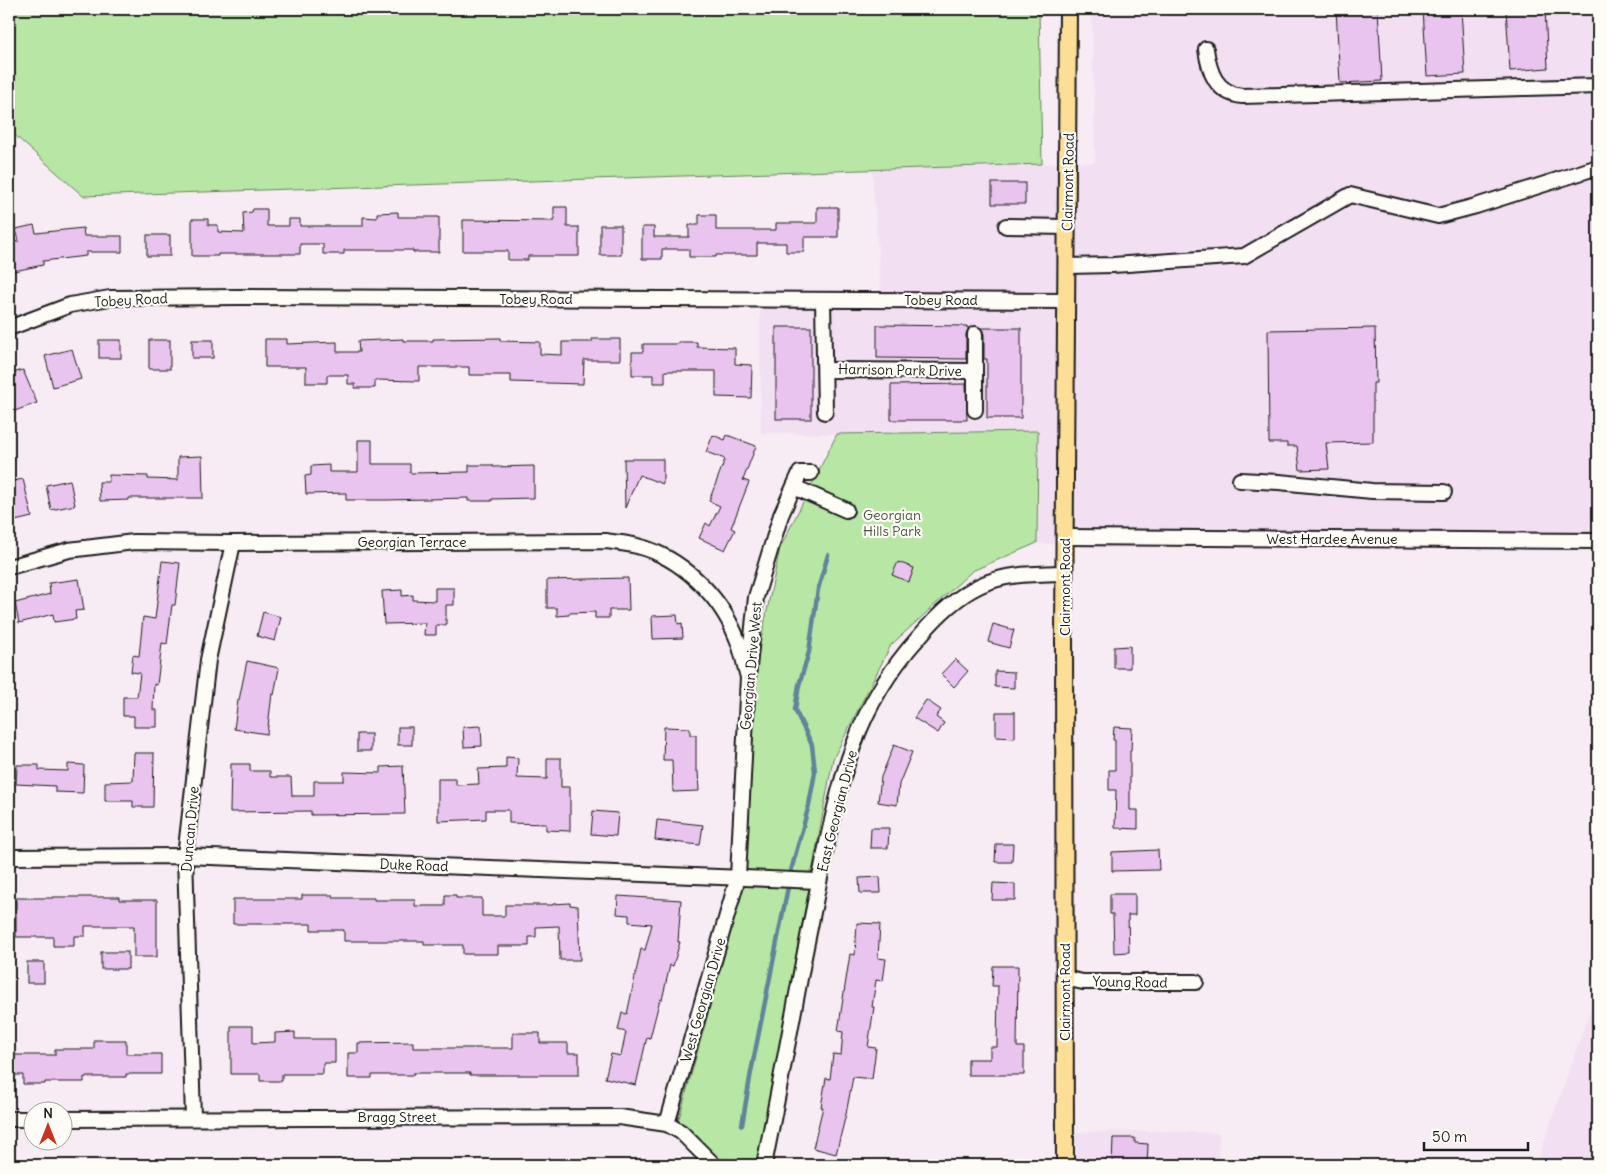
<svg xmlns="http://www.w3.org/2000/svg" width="1607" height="1174" viewBox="0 0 1607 1174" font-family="Delius,sans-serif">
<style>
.built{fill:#f3dff2}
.green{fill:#b7e6a5;stroke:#6a8160}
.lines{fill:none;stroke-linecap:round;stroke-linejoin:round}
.stream{stroke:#608499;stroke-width:4.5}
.building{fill:#e9c4ee;stroke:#1c1c1c}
.minor-casing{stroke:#1c1c1c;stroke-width:18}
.major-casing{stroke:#1c1c1c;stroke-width:20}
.minor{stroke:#fdfcf7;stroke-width:14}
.major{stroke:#fdde96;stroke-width:16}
.labels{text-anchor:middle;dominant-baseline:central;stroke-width:4.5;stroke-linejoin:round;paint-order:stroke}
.street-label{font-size:14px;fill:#1c1c1c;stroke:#fdfcf7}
.park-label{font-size:14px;fill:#4a5945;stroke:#fdfcf7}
</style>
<rect width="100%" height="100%" fill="#f7ebf4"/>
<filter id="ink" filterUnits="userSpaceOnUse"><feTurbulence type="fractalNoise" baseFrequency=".02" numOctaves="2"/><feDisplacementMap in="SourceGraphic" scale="10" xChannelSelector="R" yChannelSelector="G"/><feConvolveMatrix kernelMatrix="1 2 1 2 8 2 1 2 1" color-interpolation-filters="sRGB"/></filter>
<g filter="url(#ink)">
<!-- built -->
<g class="built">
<path d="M1092,9h506v530l-491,9 -70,-5 1,-112 -201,3 -76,-1 -1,-140 121,-1 -9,-122 223,-8z"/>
<path d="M1598,988v177h-62z"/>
<path d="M1160,1131l59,2 -1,32h-142v-33z"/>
</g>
<!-- green -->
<g class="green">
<path d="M9,9h1030l3,155 -959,32 -74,-66z"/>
<path d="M1038,431l-1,112 -65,28 -81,74 -58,114 -76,406h-36l-43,-43 66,-238 12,-220 24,-116 57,-114z"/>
</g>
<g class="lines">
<!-- stream -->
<path class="stream" d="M742,1125l9,-53 41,-205 17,-62 6,-33 -3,-27 -17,-35 4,-25 10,-33 9,-63 10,-34"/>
</g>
<!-- building -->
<g class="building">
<path d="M1336,9h42l4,72 -42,2z"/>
<path d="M1423,9h38l4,65 -38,2z"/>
<path d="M1506,9h39l3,59 -38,3z"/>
<rect x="992" y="183" width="33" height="21"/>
<path d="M554,207h13v20h12v29h-51v4h-20v-9h-45v-31l91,1z"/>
<path d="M817,207h21v30h-34v15h-18v-9h-29v12h-41v2h-27v-8h-27v10h-20v-32h12v10h35v-12h10v-10h17v15h60v-7h41z"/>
<path d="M253,209h14v17h22v-7h11v7h63v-9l14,1v-5l21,-1v5h41v35h-26v-2h-69v4h-21v-10h-23v10h-82v2h-26v-37h16v6h10v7l26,1 -1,-20 9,-1z"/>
<path d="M34,225l2,8 47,-5 1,8h38v16h-36v4l-43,5v4l-29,6 -5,-28 10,-2 -3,-12z"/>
<rect x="600" y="225" width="21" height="30"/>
<rect x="147" y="235" width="23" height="21"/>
<path d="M877,325l90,1v2h2l-3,6v25l-89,-1z"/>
<rect x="776" y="327" width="35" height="92"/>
<path d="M981,328h40v90h-34v-59h-3v-25z"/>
<path d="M1375,328l1,55h-3v59l-47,1 3,26 -29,1 -3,-24h-10v-3h-18l-1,-113z"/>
<path d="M500,338v3l40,1v12l22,1v-13h30v-3h28v21h-36l-1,24 -72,-2v-7h-42v-8h-50v14l-44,-1v8h-20v-4h-7v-9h-21v8h-21v-16h-41v-28h22v5l50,-2v10h22l-1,-11 45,-2v2h30v-2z"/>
<rect x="99" y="340" width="22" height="18"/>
<rect x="149" y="340" width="21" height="29"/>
<rect x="192" y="340" width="21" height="18"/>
<path d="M678,342h19v5l38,1v16l17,1 -1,33 -35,-1v-26h-51v12h-12v-8h-21v-23h11v-8h35z"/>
<path d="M72,349l9,30 -28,8 -8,-31z"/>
<path d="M23,370l14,33 -28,10v-39z"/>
<path d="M966,384l1,36h-76v-35z"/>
<path d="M713,435l12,5 2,-5 29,11 -13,34 6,2 -18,46 4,2 -10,20 -26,-12 7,-15 4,3 10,-20 -11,-5 16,-42 -19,-7z"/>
<path d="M358,440h14v24h38v9l59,-1v-7h24v2l41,-1v32l-42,1v2h-24v-3l-82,2h-40v-7l-40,1 -1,-18 6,-1v-9l18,-1v7h29z"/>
<path d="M202,456l1,42h-74v2l-29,1 -1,-19h10v-7l39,1v3l30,1v-23z"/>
<path d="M624,459h39v25l-24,-9 -14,33z"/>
<path d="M23,479l9,38 -21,5 -1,-5h-1v-35z"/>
<path d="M70,480l5,25 -24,5 -5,-25z"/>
<path d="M162,561l18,2 -5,42h-3l-5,39 -5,-1 -5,42 -3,-1 -1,26h4v17h-23v-11h-11v-19h14l3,-24 -9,-1 2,-17 6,1 4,-39 12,2z"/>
<path d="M898,562l16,6 -5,14 -17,-7z"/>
<path d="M628,578l1,32h-20v8h-14v-6l-26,1v2l-12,1v-8h-10v-28z"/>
<path d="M79,579l5,31 -9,1 1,8 -22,3 -1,-8 -34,9 -4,-20 35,-9 -1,-11z"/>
<path d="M435,588h19v17h-8v20h-10v10h-12l1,-12 -41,1 -2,-33 20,-1v6l11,-1v5l22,1z"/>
<path d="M263,612l18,5 -6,24 -18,-5z"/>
<path d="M677,615l1,9 4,-1 1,15 -30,1 -1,-23z"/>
<path d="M993,624l21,6 -5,18 -21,-6z"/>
<path d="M1130,646v22h-16v-21z"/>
<path d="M955,659l13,12 -14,16 -13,-13z"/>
<path d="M247,661l32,7 -5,27 -2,-1 -5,40 -33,-5 4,-29h1z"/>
<path d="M995,671l19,1v16l-19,-1z"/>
<path d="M926,700l15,10 -5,7 8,6 -6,10 -24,-15z"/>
<path d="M996,712h19v26l-19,-1z"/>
<path d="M481,726l1,20 -18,1 -1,-20z"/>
<rect x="398" y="727" width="14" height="18"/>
<path d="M664,727l26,1v7h6v36h2l1,20 -26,1 -1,-32h-9z"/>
<path d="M1114,727l18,1 -1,23h-1v59h8v19l-23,-1 1,-38h-7v-20h6v-30h-2z"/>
<rect x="357" y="734" width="14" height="17"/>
<path d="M894,745l18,7 -13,32 -2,21 -19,-3 3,-25z"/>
<path d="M134,753h20l-1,54h-20v-6h-28v-19l28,-1z"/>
<path d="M506,757l12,1 -1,20 30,1v-21h14v29h9v44l-24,-1v-6l-37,-1v-13h-23v9l-48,2v-42h18v6l23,-1 -1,-15 28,-1z"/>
<path d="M68,764l16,1 -1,28 -28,-1v-6l-39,-2 1,-19h22v5l29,1z"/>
<path d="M231,764h19v7h20v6h21l1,19h22v-15h30v-9l37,1v-6l22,-1 2,48 -94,1v-4l-81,1z"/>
<path d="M593,811l25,2 -2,23 -25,-2z"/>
<path d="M657,820l46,5 -3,20 -45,-5z"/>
<path d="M871,828h18l-1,20h-18z"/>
<path d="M996,844h17l-1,18h-17z"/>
<path d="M1158,850l1,20 -47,1v-19z"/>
<path d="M880,877l1,16h-21l-1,-15z"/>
<path d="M993,883l22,1v16h-23z"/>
<path d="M1110,894h25v21h-7l1,37 -15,1 -1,-39h-3z"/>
<path d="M302,895h31v3h41v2h41v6h30v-11h11v3h26v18h23v-11h48v-1l17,-1v2l8,1 2,54h-20l-1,-34 -23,1v10h-7v9h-31v8h-35v-9h-39v-4h-80v-11h-33v-6h-78v-25h69z"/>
<path d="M618,896l63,4 -3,42h2l-7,24 -3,-1 -8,35 -2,-1 -10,39 -3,-1 -11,48 -31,-7 6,-24 10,2 5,-24 -8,-2 4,-17 5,1 14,-65 4,1 7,-26 -23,-2v-7l-12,-1z"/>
<path d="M53,897h66v3h38v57h-23v-31h-49v10h-11v10h-21v-9h-37v-39h37z"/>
<path d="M857,923l23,1 -2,34 8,1 -3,22 -7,-1 -4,27h2l-6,40 8,1 -4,31 -19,-2 -7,37 -10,40 -23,-6 10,-41h-2l5,-29 4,1 3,-25 8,1 2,-23 -5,-1 12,-77 5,1z"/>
<rect x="101" y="952" width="27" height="17"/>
<rect x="27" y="962" width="17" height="21"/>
<path d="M993,966h25l-1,81h7v28h-56v-16h22v-12h7l1,-61h-6z"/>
<path d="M231,1026h22v17l22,-1v-9l20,-1v7h40v24h-12v11h-41v7h-22v-7h-29z"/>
<path d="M513,1033h27v10h28v10h11v22h-109v-2h-57v2h-41v3h-24v-25h10v-10l55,-1v6h100z"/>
<path d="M94,1040h32v14h35v20h-35v3h-42v5h-39v2h-22v-9h-10v-20h42v-6h39z"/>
<path d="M1113,1138h22v5l13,1 -1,21h-35z"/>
</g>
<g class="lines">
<!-- minor casing -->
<g class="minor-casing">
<g id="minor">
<path d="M1206,49c3,23 10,44 36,47l356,-10"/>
<path d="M1006,226l61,1"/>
<path d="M1067,266l46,-1 131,-9 106,-61 88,21 38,-10 122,-39"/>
<path d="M823,300l2,112"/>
<path d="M9,328l61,-23 40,-7 130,-1 827,4"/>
<path d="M825,370l150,1"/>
<path d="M975,410v-76"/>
<path d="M1240,480l39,2 93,9 72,1"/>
<path d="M794,487l52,23"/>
<path d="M1065,537l533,4"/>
<path d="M9,567l60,-17 65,-8 99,1 374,-2c10,2 20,2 30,5 44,11 82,49 99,90 6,13 8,28 12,41"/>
<path d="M9,857l176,-1 634,25"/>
<path d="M1064,978l19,4h113"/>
<path d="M193,1118l-8,-262 23,-196 25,-117"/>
<path d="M9,1119h23"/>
<path d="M62,1119l557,-2 48,7 14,8 33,33"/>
<path d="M667,1124l71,-247 10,-200 8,-80 25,-82 19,-42h11"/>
<path d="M764,1165c14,-69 27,-139 40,-208 8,-40 16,-79 24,-119 7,-31 14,-62 25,-91 14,-40 38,-79 66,-110 16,-19 37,-40 60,-51 26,-13 58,-12 86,-13"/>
</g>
</g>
<!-- major casing -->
<g class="major-casing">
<path id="major" d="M1065,1165l-1,-531 4,-625"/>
</g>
<!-- minor -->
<use href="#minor" class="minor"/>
<!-- major -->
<use href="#major" class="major"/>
</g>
</g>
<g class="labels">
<!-- street labels -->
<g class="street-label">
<text transform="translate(1068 182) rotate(-89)">Clairmont Road</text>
<text x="536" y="299">Tobey Road</text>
<text transform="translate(131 300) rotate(-3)">Tobey Road</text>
<text x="941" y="300">Tobey Road</text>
<text transform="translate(900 370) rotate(1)">Harrison Park Drive</text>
<text x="1332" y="539">West Hardee Avenue</text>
<text x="412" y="542">Georgian Terrace</text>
<text transform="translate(1065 587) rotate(-90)">Clairmont Road</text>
<text transform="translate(751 666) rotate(-85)">Georgian Drive West</text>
<text transform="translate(837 811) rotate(-76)">East Georgian Drive</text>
<text transform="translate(190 829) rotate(-85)">Duncan Drive</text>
<text transform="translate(414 865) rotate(2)">Duke Road</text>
<text transform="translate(1130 982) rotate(1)">Young Road</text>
<text transform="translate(1065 992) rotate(-90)">Clairmont Road</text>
<text transform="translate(703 1000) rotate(-74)">West Georgian Drive</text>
<text x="397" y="1117">Bragg Street</text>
</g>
<!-- park labels -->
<g class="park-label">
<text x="892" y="515">Georgian<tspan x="892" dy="16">Hills Park</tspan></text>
</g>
</g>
<!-- margin -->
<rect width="1607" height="1174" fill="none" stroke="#fdfcf7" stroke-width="30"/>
<rect x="15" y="15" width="1577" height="1144" fill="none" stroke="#1c1c1c" stroke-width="2" filter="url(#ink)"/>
<!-- north arrow -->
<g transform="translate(48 1126)"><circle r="24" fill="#fdfcf7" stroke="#a3a29f"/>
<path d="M0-4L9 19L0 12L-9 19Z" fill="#c8321e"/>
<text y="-8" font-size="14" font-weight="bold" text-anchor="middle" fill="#1c1c1c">N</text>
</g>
<!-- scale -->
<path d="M1424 1142v8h104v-8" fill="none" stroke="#1c1c1c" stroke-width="2.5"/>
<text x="1432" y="1142" font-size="15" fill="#1c1c1c" stroke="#fdfcf7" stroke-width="4" paint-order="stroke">50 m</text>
</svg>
